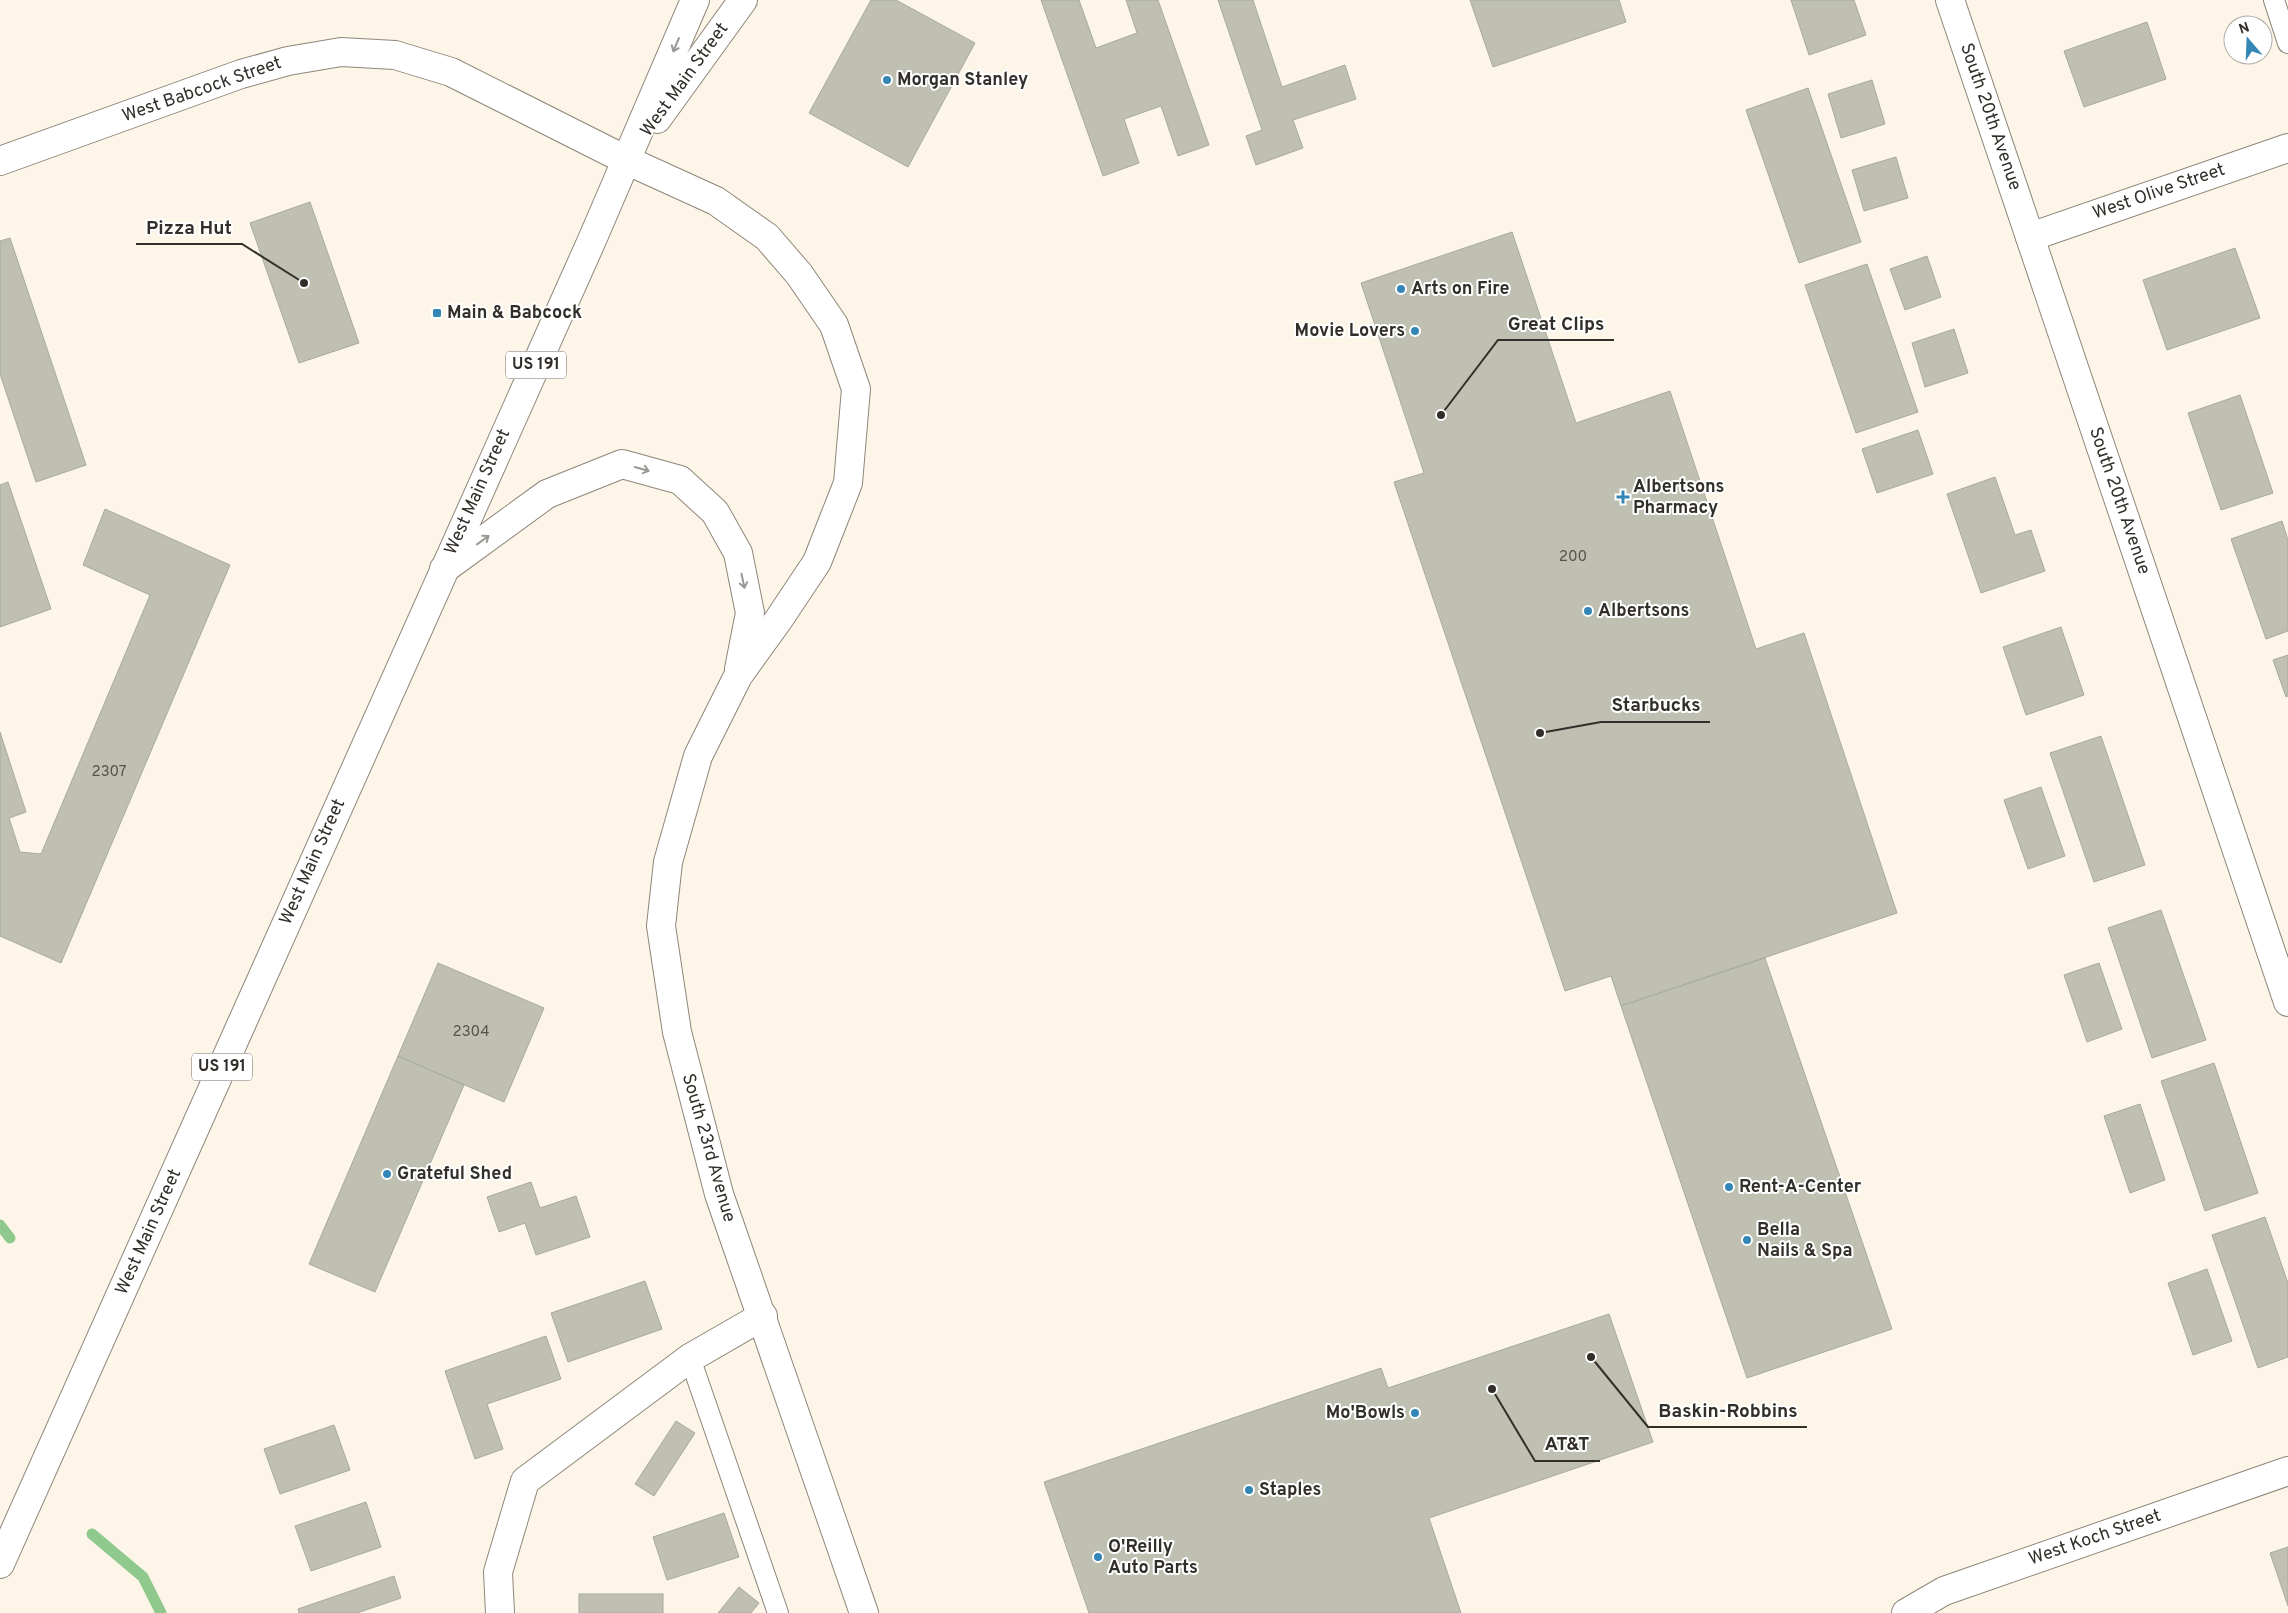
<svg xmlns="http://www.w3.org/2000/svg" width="2288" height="1613" viewBox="0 0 2288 1613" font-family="Overpass,sans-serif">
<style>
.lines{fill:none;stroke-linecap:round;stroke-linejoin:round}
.stream{stroke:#90c98e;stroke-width:11}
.building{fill:#bfc0b2;stroke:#a8aa9c}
.lane-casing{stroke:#8e867a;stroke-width:22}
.street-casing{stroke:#8e867a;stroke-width:30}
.secondary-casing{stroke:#8e867a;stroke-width:30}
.highway-casing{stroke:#8e867a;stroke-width:30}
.lane{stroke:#fff;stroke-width:20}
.street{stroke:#fff;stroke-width:28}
.secondary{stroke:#fff;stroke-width:28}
.highway{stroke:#fff;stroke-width:28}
.oneway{stroke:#989794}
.poi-dot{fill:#3486b7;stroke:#fff;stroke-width:2}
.labels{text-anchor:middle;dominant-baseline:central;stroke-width:4;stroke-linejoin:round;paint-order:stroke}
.number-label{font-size:15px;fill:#55534c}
.shield{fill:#fff;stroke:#706d6a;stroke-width:1}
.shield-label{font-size:16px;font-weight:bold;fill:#322f2a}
.street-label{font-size:18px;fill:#322f2a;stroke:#fff}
.poi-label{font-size:18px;font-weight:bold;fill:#322f2a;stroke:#fff;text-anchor:start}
.leader{fill:none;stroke:#322f2a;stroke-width:2}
.callout-dot{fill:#322f2a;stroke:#fff;stroke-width:2}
.callout-label{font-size:19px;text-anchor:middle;font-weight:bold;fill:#322f2a;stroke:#fff;stroke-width:4;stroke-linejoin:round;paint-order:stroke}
</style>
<rect width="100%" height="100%" fill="#fdf5e7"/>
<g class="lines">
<!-- stream -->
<g class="stream">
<path d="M0,1225l10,13"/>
<path d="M92,1534l51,43 18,36"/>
</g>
</g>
<!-- building -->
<g class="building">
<path d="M871,0h25l79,43 -67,124 -99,-54z"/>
<path d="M1041,0h38l17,48 41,-15 -11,-33h32l51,145 -31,11 -17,-50 -37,13 15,44 -36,13z"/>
<path d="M1218,0h35l29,87 63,-22 11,34 -63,21 10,28 -47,17 -10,-29 16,-6z"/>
<path d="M1470,0h149l7,22 -133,45z"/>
<path d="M1791,0h63l12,35 -57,20z"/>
<path d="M2147,22l19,57 -82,28 -20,-56z"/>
<path d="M1872,80l13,44 -44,14 -13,-44z"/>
<path d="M1808,88l53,154 -62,21 -53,-153z"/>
<path d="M1896,157l12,41 -44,13 -12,-41z"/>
<path d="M310,202l49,141 -60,20 -49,-140z"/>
<path d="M1512,232l64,191 94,-32 86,258 48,-16 93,280 -276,93 -10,-30 -46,15 -171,-509 30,-9 -63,-190z"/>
<path d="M10,238l76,227 -50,17 -36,-108v-133z"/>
<path d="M2235,248l25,70 -93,32 -24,-70z"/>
<path d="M1927,256l14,41 -36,13 -15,-41z"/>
<path d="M1867,264l51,148 -62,21 -51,-148z"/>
<path d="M1954,329l14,44 -43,14 -13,-44z"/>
<path d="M2240,395l33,98 -52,17 -33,-97z"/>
<path d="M1918,430l15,44 -56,19 -15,-44z"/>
<path d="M1995,477l20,58 16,-5 14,41 -64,22 -34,-99z"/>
<path d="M8,482l43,127 -51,18v-142z"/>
<path d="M105,509l125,56 -169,398 -61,-27v-204l26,80 -17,6 11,34 21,2 109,-259 -67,-30z"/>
<path d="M2282,521l6,19v91l-22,8 -35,-100z"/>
<path d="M2061,627l23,68 -58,20 -23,-68z"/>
<path d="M2288,655v41l-2,1 -13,-37z"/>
<path d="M2101,736l44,129 -51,17 -44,-129z"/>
<path d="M2041,787l24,69 -37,13 -24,-69z"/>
<path d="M2161,910l45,130 -54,18 -44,-130z"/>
<path d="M1765,958l127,371 -145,49 -126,-372z"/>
<path d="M438,963l106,45 -40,94 -106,-46z"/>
<path d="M2099,963l23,66 -35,13 -23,-67z"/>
<path d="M398,1056l66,29 -89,207 -66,-28z"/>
<path d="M2214,1063l44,130 -53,18 -44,-130z"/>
<path d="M2140,1104l25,76 -35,13 -26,-77z"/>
<path d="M531,1182l9,26 36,-12 14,41 -54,18 -11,-32 -26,9 -12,-35z"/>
<path d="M2265,1217l23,66v74l-30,11 -46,-133z"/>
<path d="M2207,1269l25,72 -39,14 -25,-72z"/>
<path d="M645,1281l17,48 -94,33 -17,-49z"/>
<path d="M1609,1314l44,128 -224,76 32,95h-372l-45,-131 337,-114 7,20z"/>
<path d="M546,1336l15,43 -74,25 16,45 -28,10 -30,-88z"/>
<path d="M676,1421l19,12 -41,63 -19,-12z"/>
<path d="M334,1425l16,45 -70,24 -16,-45z"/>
<path d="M366,1502l15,45 -70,24 -16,-45z"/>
<path d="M724,1513l15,44 -72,23 -14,-43z"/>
<path d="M2288,1547v59l-18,-53z"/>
<path d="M394,1576l7,22 -44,15h-58l-1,-4z"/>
<path d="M739,1587l20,16 -8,10h-33z"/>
<rect x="579" y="1594" width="84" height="19"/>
</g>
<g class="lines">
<!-- lane casing -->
<g class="lane-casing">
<g id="lane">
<path d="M2274,0l14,43"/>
<path d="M690,1358l88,255"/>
</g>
</g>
<!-- street casing -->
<g class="street-casing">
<g id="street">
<path d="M1950,0l338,1002"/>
<path d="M626,160l90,41 51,36 32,37 35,51 22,64 -8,94 -31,79 -38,57 -41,57 -40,80 -30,106 -7,64 16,106 42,162 145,419"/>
<path d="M2030,237l258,-89"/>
<path d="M444,569l103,-75 75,-30 58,16 35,32 23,41 12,60 -11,56"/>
<path d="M500,1613l-2,-41 27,-91 165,-123 73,-42"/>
<path d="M1906,1613l38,-22 344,-120"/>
</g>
</g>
<!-- secondary casing -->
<g class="secondary-casing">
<path id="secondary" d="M0,161l241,-87 47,-13 53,-9 54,3 56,17 175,88"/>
</g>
<!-- highway casing -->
<g class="highway-casing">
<g id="highway">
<path d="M657,119l86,-119"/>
<path d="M0,1564l592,-1324 103,-240"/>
</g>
</g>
<!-- lane -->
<use href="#lane" class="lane"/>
<!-- street -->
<use href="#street" class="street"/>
<!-- secondary -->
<use href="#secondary" class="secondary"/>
<!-- highway -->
<use href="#highway" class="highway"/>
</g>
<!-- one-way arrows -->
<defs><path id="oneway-shaft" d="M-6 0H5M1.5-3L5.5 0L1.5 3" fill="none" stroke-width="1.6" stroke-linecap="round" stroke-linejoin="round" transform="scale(1.25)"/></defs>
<g class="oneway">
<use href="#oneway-shaft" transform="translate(676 45) rotate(113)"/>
<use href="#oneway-shaft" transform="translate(642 469) rotate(16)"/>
<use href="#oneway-shaft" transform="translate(483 540) rotate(-36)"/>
<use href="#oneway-shaft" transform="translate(743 581) rotate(78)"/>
</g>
<!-- markers -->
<g class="poi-dot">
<circle cx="887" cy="80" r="5"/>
<circle cx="1401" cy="289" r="5"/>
<rect x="432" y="308" width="10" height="10" rx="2.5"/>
<circle cx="1415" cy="331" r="5"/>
<path d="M1620.5 489.5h5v5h5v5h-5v5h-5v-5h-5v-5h5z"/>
<circle cx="1588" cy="611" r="5"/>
<circle cx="387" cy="1174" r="5"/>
<circle cx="1729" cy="1187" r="5"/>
<circle cx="1747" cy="1240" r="5"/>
<circle cx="1415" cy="1413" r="5"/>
<circle cx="1249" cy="1490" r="5"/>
<circle cx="1098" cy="1557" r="5"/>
</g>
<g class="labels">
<!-- number labels -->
<g class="number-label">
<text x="1573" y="557">200</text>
<text x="109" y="772">2307</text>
<text x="471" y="1032">2304</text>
</g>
<!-- shield labels -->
<g class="shield">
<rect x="506" y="351.5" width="60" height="27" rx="4"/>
<rect x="192" y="1053.5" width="60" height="27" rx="4"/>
</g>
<g class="shield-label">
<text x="536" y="365">US 191</text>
<text x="222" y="1067">US 191</text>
</g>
<!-- street labels -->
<g class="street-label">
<text transform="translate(685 80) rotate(-54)">West Main Street</text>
<text transform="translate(202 90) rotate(-19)">West Babcock Street</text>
<text transform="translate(1990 117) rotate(71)">South 20th Avenue</text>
<text transform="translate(2159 192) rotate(-19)">West Olive Street</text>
<text transform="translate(478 492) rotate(-66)">West Main Street</text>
<text transform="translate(2119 501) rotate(71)">South 20th Avenue</text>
<text transform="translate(313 862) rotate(-66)">West Main Street</text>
<text transform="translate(708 1148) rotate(74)">South 23rd Avenue</text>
<text transform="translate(149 1232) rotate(-66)">West Main Street</text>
<text transform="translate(2095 1538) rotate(-19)">West Koch Street</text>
</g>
<!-- poi labels -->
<g class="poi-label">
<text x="897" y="80">Morgan Stanley</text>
<text x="1411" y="289">Arts on Fire</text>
<text x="447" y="313">Main &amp; Babcock</text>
<text x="1405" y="331" text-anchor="end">Movie Lovers</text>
<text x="1633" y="487">Albertsons<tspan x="1633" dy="21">Pharmacy</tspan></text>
<text x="1598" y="611">Albertsons</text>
<text x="397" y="1174">Grateful Shed</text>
<text x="1739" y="1187">Rent-A-Center</text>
<text x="1757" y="1230">Bella<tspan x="1757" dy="21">Nails &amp; Spa</tspan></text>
<text x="1405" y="1413" text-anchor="end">Mo'Bowls</text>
<text x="1259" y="1490">Staples</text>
<text x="1108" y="1547">O'Reilly<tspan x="1108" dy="21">Auto Parts</tspan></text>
</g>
</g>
<!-- callouts -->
<path class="leader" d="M304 283L242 244H136M1441 415L1498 340H1614M1540 733L1601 722H1710M1591 1357L1648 1427H1807M1492 1389L1535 1461H1600"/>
<g class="callout-dot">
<circle cx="304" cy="283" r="5"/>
<circle cx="1441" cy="415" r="5"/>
<circle cx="1540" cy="733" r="5"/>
<circle cx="1591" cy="1357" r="5"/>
<circle cx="1492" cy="1389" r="5"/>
</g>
<g class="callout-label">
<text x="189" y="234">Pizza Hut</text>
<text x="1556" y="330">Great Clips</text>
<text x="1656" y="711">Starbucks</text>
<text x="1728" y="1417">Baskin-Robbins</text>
<text x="1567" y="1450">AT&amp;T</text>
</g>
<!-- north arrow -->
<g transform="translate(2248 40) rotate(341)"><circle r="24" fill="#ffffff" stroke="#adacaa"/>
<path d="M0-4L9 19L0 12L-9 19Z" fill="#3486b7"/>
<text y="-8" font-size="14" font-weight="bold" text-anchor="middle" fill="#322f2a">N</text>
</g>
</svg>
